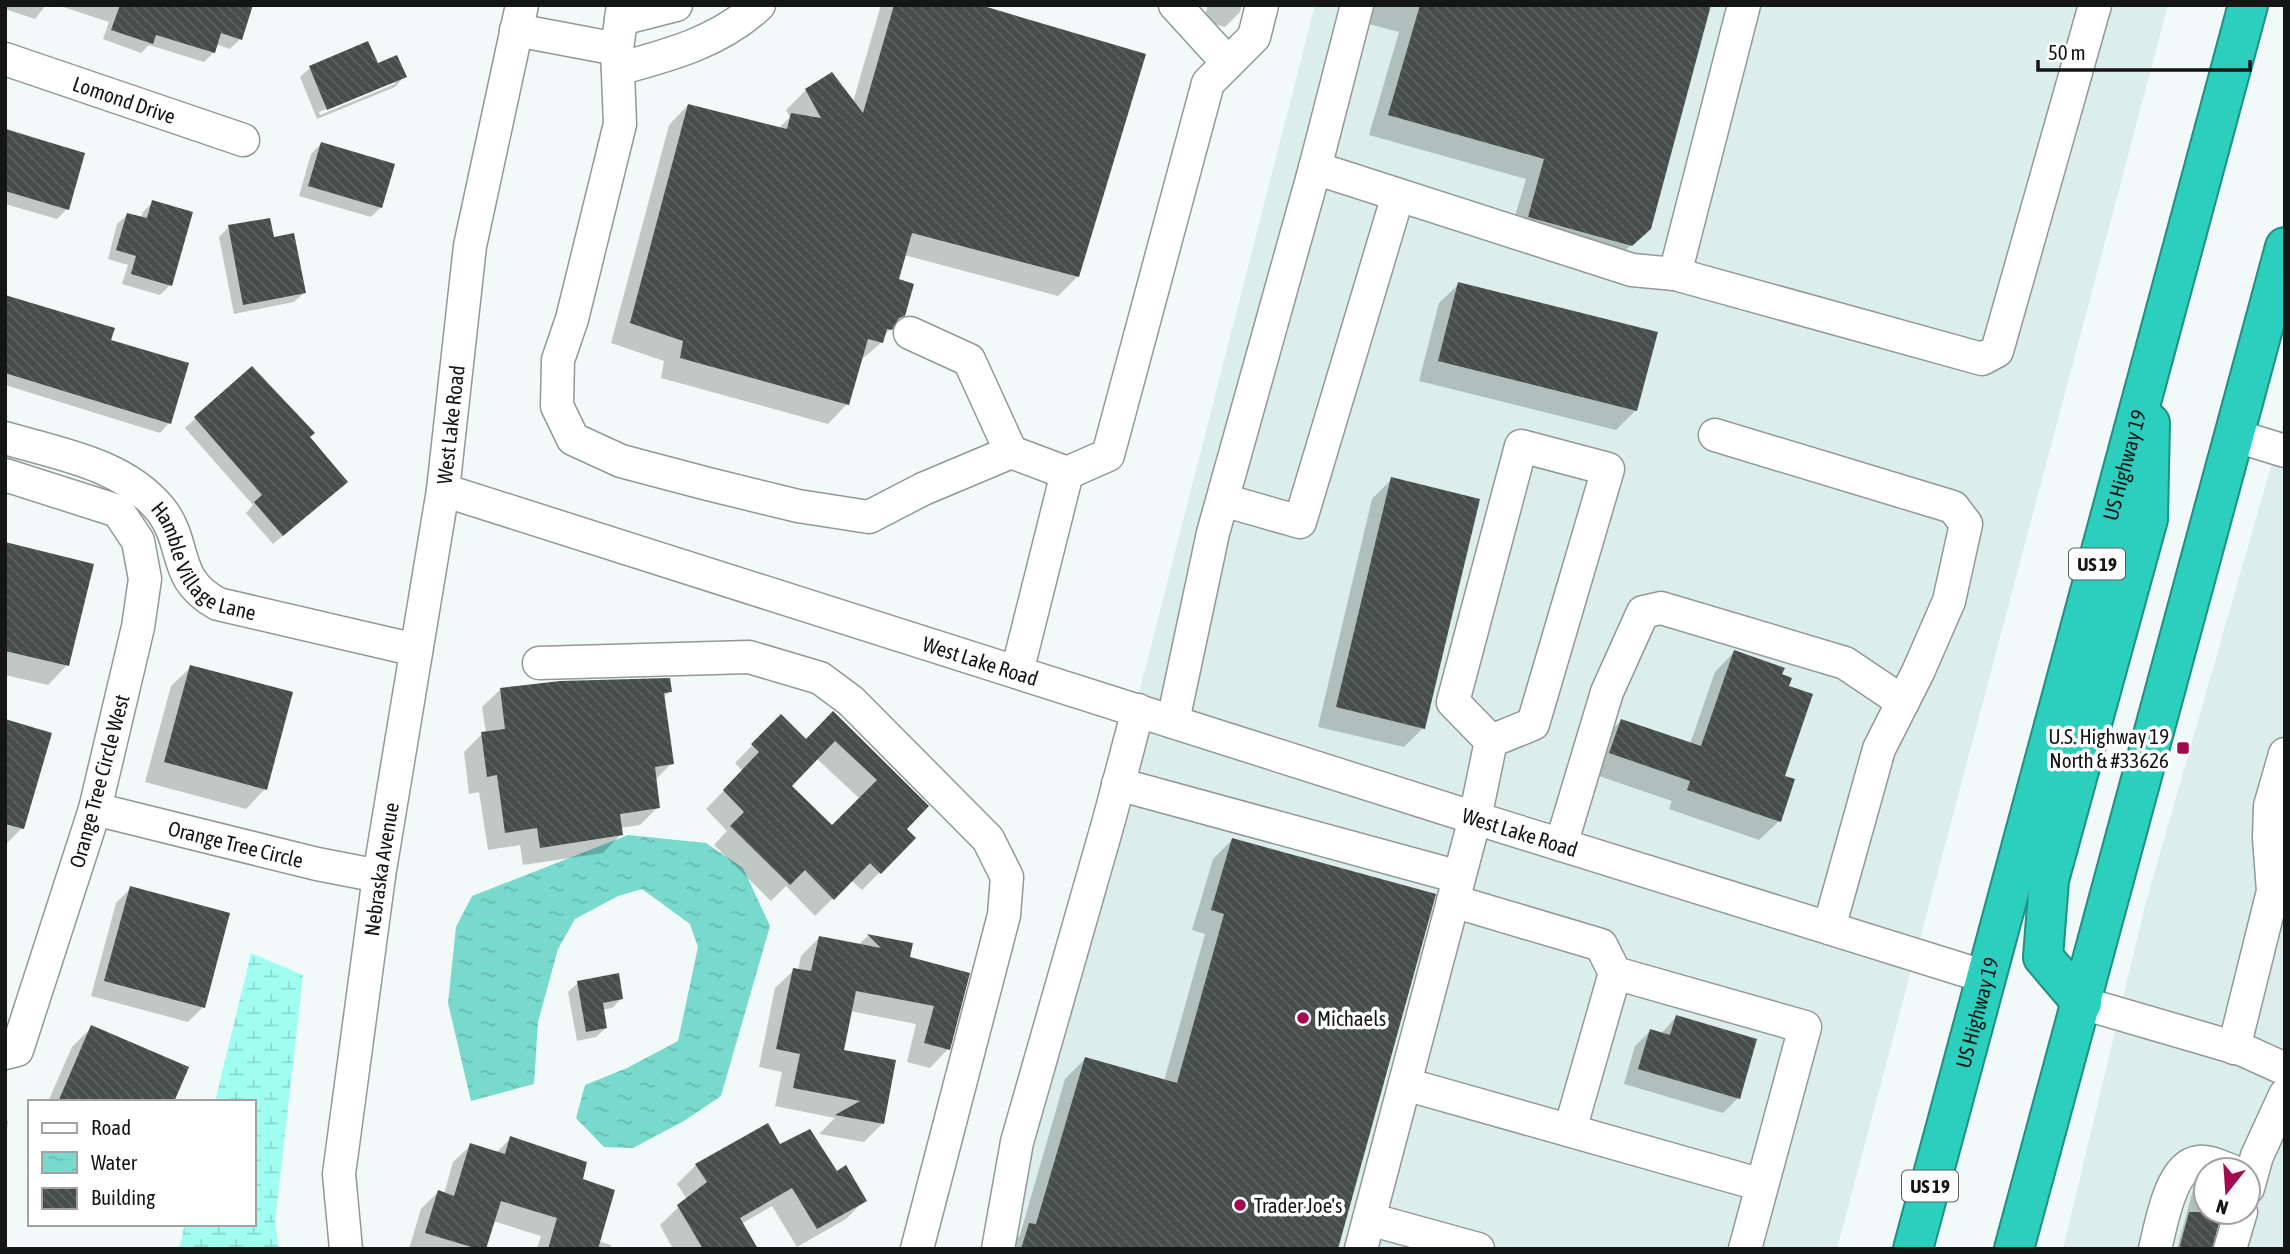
<svg xmlns="http://www.w3.org/2000/svg" width="2290" height="1254" viewBox="0 0 2290 1254" font-family="'Asap Condensed',sans-serif">
<style>
.built{fill:#dceeeb;fill-rule:evenodd}
.wetland{fill:url(#wetland-marsh)}
.water{fill:url(#water-ripples)}
.shadow{fill:#0003;fill-rule:evenodd}
.building{fill:url(#building-back-hatch);fill-rule:evenodd}
.lines{fill:none;stroke-linecap:round;stroke-linejoin:round}
.minor-casing{stroke:#919997;stroke-width:35}
.highway-casing{stroke:#238e82;stroke-width:42}
.minor{stroke:#fff;stroke-width:32}
.highway{stroke:#2ccfbd;stroke-width:38}
.poi-dot{fill:#a20c4e;stroke:#fff;stroke-width:2.5}
.labels{text-anchor:middle;dominant-baseline:central;stroke-width:7;stroke-linejoin:round;paint-order:stroke}
.shield{fill:#fff;stroke:#5a5c5b;stroke-width:2}
.shield-label{font-size:19px;font-weight:bold;fill:#131615}
.street-label{font-size:21px;fill:#131615;stroke:#fff}
.poi-label{font-size:21px;fill:#131615;stroke:#fff;text-anchor:start}
</style>
<defs>
<pattern id="wetland-marsh" width="20" height="14" patternUnits="userSpaceOnUse" patternTransform="scale(1.75)"><rect width="20" height="14" fill="#9ffef0"/><path d="M1 5h8M5 5V1M11 12h8M15 12V8" fill="none" stroke="#88d9cd"/></pattern>
<pattern id="water-ripples" width="26" height="14" patternUnits="userSpaceOnUse" patternTransform="scale(1.75)"><rect width="26" height="14" fill="#77dacc"/><path d="M2 4q2-2 4 0t4 0M15 11q2-2 4 0t4 0" fill="none" stroke="#66baae"/></pattern>
<pattern id="building-back-hatch" width="6" height="6" patternUnits="userSpaceOnUse" patternTransform="scale(1.75)"><rect width="6" height="6" fill="#464d4b"/><path d="M-1 5l2 2M0 0l6 6M5-1l2 2" fill="none" stroke="#5d6361"/></pattern>
</defs>
<rect width="100%" height="100%" fill="#f1faf8"/>
<!-- built -->
<g class="built">
<path d="M1315,5h853l-248,934 -781,-246z"/>
<path d="M2285,417v832h-222l82,-343zM2206,1170h42v42h-42z"/>
<path d="M1131,725l780,246 -74,278h-841z"/>
</g>
<!-- wetland -->
<path class="wetland" d="M251,953l52,22 -28,247 4,27h-100l6,-25h69v-122h-39z"/>
<!-- water -->
<path class="water" d="M628,835l78,8 37,25 27,58 -49,170 -37,25 -51,27 -29,-1 -28,-29 9,-33 42,-17 51,-27 20,-94 -8,-23 -48,-35 -24,7 -43,23 -17,30 -20,73 -4,62 -63,17 -23,-98 8,-76 16,-31z"/>
<!-- shadow -->
<g class="shadow">
<path d="M5,5h41l-11,14 -30,-10z"/>
<path d="M57,5h194l-11,34 -10,10 -14,-5 -2,8 -10,10 -55,-17 -8,8 -38,-14 6,-17z"/>
<path d="M881,5h93l104,271 -20,20 -154,-41 -7,26 6,34 -20,22 -1,5 -22,19 -13,43 -19,20 -167,-46 3,-17 -53,-18 58,-218 19,-20 90,24 12,-12 -4,-7 20,-20 47,12z"/>
<path d="M1208,5h34l-2,7 -15,15 -22,-6z"/>
<path d="M1366,5h343l-60,223 -38,36 -102,-28 17,-57 -157,-44 30,-103 -38,-10z"/>
<path d="M377,65l27,12 -9,10 -78,32 -17,-42 10,-9zM395,80v4l-75,31 -1,-3z"/>
<path d="M5,128l78,26 -16,55 -10,10 -52,-15z"/>
<path d="M321,144l60,63 -10,10 -72,-21 12,-42z"/>
<path d="M153,202l17,83 -10,10 -38,-11 6,-19 -20,-6 9,-35 10,-9 14,3 2,-6z"/>
<path d="M229,227l43,12 32,54 -10,9 -60,12 -15,-77z"/>
<path d="M1459,284l177,126 -20,20 -197,-49 20,-78z"/>
<path d="M5,296l104,46 60,81 -9,10 -155,-48z"/>
<path d="M252,368l56,69 28,54 -63,53 -27,-31 7,-8 -68,-77z"/>
<path d="M1392,479l31,249 -19,19 -86,-20 54,-228z"/>
<path d="M5,544l62,121 -19,20 -43,-10z"/>
<path d="M1734,652l46,24 7,11 -8,134 -20,19 -90,-31 3,-8 -82,-28 11,-33 20,-19 69,23 25,-72z"/>
<path d="M191,667l74,122 -19,20 -101,-27 26,-96z"/>
<path d="M501,689l169,2 -7,7 9,65 -17,17 3,27 -18,18 -20,3 1,6 -18,19 -80,12 -3,-20 -32,5 -9,-58 -10,2 -5,-42 18,-18 4,-1 -4,-26z"/>
<path d="M833,713l94,93 -23,23 10,9 -52,52 -11,-10 -36,36 -29,-30 -15,15 -57,-56 13,-14 -21,-22 37,-38 -8,-8 46,-47 24,25zM816,758l44,41 -28,28 -43,-41z"/>
<path d="M5,721l17,107 -17,17z"/>
<path d="M1233,839l103,410h-327l11,-14 45,-156 20,-20 79,22 41,-147 -13,-4 21,-71z"/>
<path d="M131,888l72,119 -15,15 -97,-26 25,-93z"/>
<path d="M868,936l43,8 -3,14 60,16 -20,75 -18,19 -23,-6 9,-38 -66,-13 -8,40 40,73 -18,18 -45,-8 16,-16 -60,-12 7,-34 -23,-5 16,-79 19,-18 4,1 3,-15 18,-18 39,7z"/>
<path d="M578,983l44,15 -10,10 -10,2 4,18 -10,9 -19,4 -9,-49z"/>
<path d="M1676,1017l62,81 -15,15 -99,-29 11,-38 15,-15 11,3z"/>
<path d="M92,1027l80,75h-124l24,-55z"/>
<path d="M5,1121h3l-3,24z"/>
<path d="M511,1138l70,42 17,61 13,4 -1,4h-73l4,-13 -48,-15 -9,28h-75l12,-40 17,-17 6,2 9,-32 18,-17 25,8z"/>
<path d="M780,1147l56,26 29,27 -19,19 -49,28 -25,-41 -31,18 15,25h-83l-13,-24 27,-26 -10,-15 19,-19z"/>
<path d="M2197,1185l9,3v24h14l-9,37h-34l16,-59z"/>
</g>
<!-- building -->
<g class="building">
<path d="M120,5h133l-11,35 -21,-7 -6,20 -59,-18 -3,9 -42,-14z"/>
<path d="M894,5h86l166,49 -67,223 -167,-44 -13,46 15,5 -9,32 -6,2 -7,12 -5,-1 -4,14 -15,-4 -19,66 -169,-47 3,-17 -53,-18 58,-219 99,25 4,-16 30,5 -16,-29 27,-17 31,41z"/>
<path d="M1420,5h291l-60,224 -19,17 -104,-29 16,-58 -156,-44z"/>
<path d="M368,41l10,22 19,-8 10,22 -80,33 -18,-44z"/>
<path d="M5,129l80,24 -16,57 -64,-19z"/>
<path d="M321,142l74,22 -13,44 -74,-22z"/>
<path d="M152,200l41,12 -21,74 -41,-12 5,-18 -20,-6 11,-37 20,5z"/>
<path d="M270,218l4,19 20,-4 12,60 -63,12 -15,-80z"/>
<path d="M1458,282l200,50 -21,79 -199,-50z"/>
<path d="M5,295l110,33 -4,12 78,23 -18,61 -166,-51z"/>
<path d="M252,366l63,67 -5,4 38,45 -65,54 -29,-34 8,-7 -68,-78z"/>
<path d="M1391,477l89,22 -55,230 -89,-22z"/>
<path d="M5,542l89,22 -25,102 -64,-15z"/>
<path d="M1734,650l51,18 -3,6 10,4 -3,8 24,8 -28,82 10,3 -14,43 -94,-32 3,-9 -81,-28 12,-34 80,27z"/>
<path d="M190,665l103,27 -26,98 -103,-28z"/>
<path d="M670,678l2,14 -8,1 10,71 -19,3 5,41 -40,6 3,21 -83,13 -3,-20 -32,5 -8,-58 -10,2 -6,-45 24,-3 -5,-41 60,-7z"/>
<path d="M833,711l96,95 -22,23 9,9 -35,36 -11,-11 -36,37 -29,-30 -15,15 -60,-59 14,-14 -21,-22 36,-38 -8,-8 30,-30 25,25zM835,741l42,39 -45,45 -40,-39z"/>
<path d="M5,719l47,14 -28,96 -19,-5z"/>
<path d="M1232,838l204,56 -98,355h-317l8,-26 7,1 49,-167 92,26 47,-169 -13,-4z"/>
<path d="M130,886l100,27 -25,95 -101,-27z"/>
<path d="M867,934l46,9 -3,14 60,16 -20,77 -26,-7 10,-37 -78,-15 -12,59 52,10 -12,64 -49,-9 25,-14 -67,-13 7,-34 -24,-5 17,-81 18,3 8,-35 62,12z"/>
<path d="M619,973l4,26 -20,4 4,25 -21,4 -9,-51z"/>
<path d="M1676,1015l81,24 -17,60 -102,-30 12,-40 20,6z"/>
<path d="M91,1025l98,42 -15,35h-116z"/>
<path d="M768,1123l12,21 30,-15 27,42 9,-6 21,36 -50,28 -25,-41 -52,30 18,31h-55l-26,-44 30,-23 -12,-18z"/>
<path d="M510,1136l77,26 -4,17 32,11 -17,59h-50l9,-31 -56,-17 -15,48h-8l-53,-16 13,-43 16,6 16,-53 35,11z"/>
<path d="M2189,1212h33l-10,37h-33z"/>
</g>
<g class="lines">
<!-- minor casing -->
<g class="minor-casing">
<g id="minor">
<path d="M623,5l-6,44 3,75 -48,195 -14,41 -1,46 16,33 48,22 87,23 90,22 71,11 54,-28 88,-37 56,21 41,-18 100,-372 46,-46 8,-32"/>
<path d="M1175,5l53,58"/>
<path d="M621,19l55,-14"/>
<path d="M516,30l101,19"/>
<path id="s1" d="M5,59l238,81"/>
<path d="M618,69c52,-14 101,-27 141,-64"/>
<path d="M1315,168l317,102 43,4 307,85 15,-8 98,-346"/>
<path d="M1675,274l69,-269"/>
<path d="M910,333l59,27 42,92"/>
<path d="M1715,435l238,72 13,17 -17,77 -31,71 -39,77 -50,179"/>
<path d="M2233,435l52,16"/>
<path id="s2" d="M5,438c54,16 119,26 156,72 27,35 10,69 57,94l198,46"/>
<path d="M5,475l113,36 20,30 7,38 -7,48 -43,182 -78,241 -12,3"/>
<path id="s3" d="M443,490l1032,328 511,159"/>
<path d="M1223,500l77,22 98,-327"/>
<path d="M539,663l210,-6 71,21 31,23 137,138 19,38 -3,38 -87,334"/>
<path d="M1017,672l50,-199"/>
<path d="M1173,721l40,-188 102,-365 42,-163"/>
<path d="M1118,784l341,93"/>
<path id="s4" d="M95,809l222,55 62,12"/>
<path d="M1561,845l46,-153 36,-80 18,-4 184,55 58,39"/>
<path d="M1453,901l148,44 14,28 190,54 -60,222"/>
<path d="M2082,1003l161,47 42,19"/>
<path d="M2234,1048l39,-157 -4,-53 1,-32 15,-52"/>
<path d="M1405,1084l357,101"/>
<path d="M1570,1130l45,-157"/>
<path d="M2248,1188l9,-32 28,-61"/>
<path d="M1369,1219l109,30"/>
<path id="s5" d="M346,1249l-7,-75 40,-298 64,-386 27,-244 52,-241"/>
<path d="M998,1249l19,-107 92,-322 29,-110"/>
<path d="M1361,1249l114,-431 16,-77 42,-17 75,-255 -87,-23 -68,256 38,39"/>
<path d="M2155,1249c6,-23 15,-83 43,-87 9,-2 23,5 32,8"/>
<path d="M2230,1249l11,-37"/>
</g>
</g>
<!-- highway casing -->
<g class="highway-casing">
<g id="highway">
<path d="M2082,1003l-39,-46 6,-77 99,-361 2,-96"/>
<path id="s6" d="M1913,1249l335,-1244"/>
<path d="M2014,1249l271,-1002"/>
</g>
</g>
<!-- minor -->
<use href="#minor" class="minor"/>
<!-- highway -->
<use href="#highway" class="highway"/>
</g>
<!-- markers -->
<g class="poi-dot">
<rect x="2176" y="741" width="14" height="14" rx="3.5"/>
<circle cx="1303" cy="1018" r="7"/>
<circle cx="1240" cy="1205" r="7"/>
</g>
<g class="labels">
<!-- shield labels -->
<g class="shield">
<rect x="2069" y="548.5" width="56" height="31" rx="5"/>
<rect x="1902" y="1170.5" width="56" height="31" rx="5"/>
</g>
<g class="shield-label">
<text x="2097" y="564">US 19</text>
<text x="1930" y="1186">US 19</text>
</g>
<!-- street labels -->
<g class="street-label">
<text stroke="none"><textPath href="#s1" startOffset="126">Lomond Drive</textPath></text>
<text stroke="none"><textPath href="#s5" startOffset="833">West Lake Road</textPath></text>
<text stroke="none"><textPath href="#s6" startOffset="812">US Highway 19</textPath></text>
<text stroke="none"><textPath href="#s2" startOffset="247">Hamble Village Lane</textPath></text>
<text stroke="none"><textPath href="#s3" startOffset="564">West Lake Road</textPath></text>
<text transform="translate(99 781) rotate(-75)">Orange Tree Circle West</text>
<text stroke="none"><textPath href="#s3" startOffset="1130">West Lake Road</textPath></text>
<text stroke="none"><textPath href="#s4" startOffset="145">Orange Tree Circle</textPath></text>
<text stroke="none"><textPath href="#s5" startOffset="383">Nebraska Avenue</textPath></text>
<text stroke="none"><textPath href="#s6" startOffset="245">US Highway 19</textPath></text>
</g>
<!-- poi labels -->
<g class="poi-label">
<text x="2169" y="736" text-anchor="end">U.S. Highway 19<tspan x="2169" dy="24">North &amp; #33626</tspan></text>
<text x="1317" y="1018">Michaels</text>
<text x="1254" y="1205">Trader Joe's</text>
</g>
</g>
<!-- border -->
<rect width="2290" height="1254" fill="none" stroke="#131615" stroke-width="14"/>
<!-- legend -->
<rect x="28" y="1100" width="228" height="126" fill="#ffffff" stroke="#a1a2a1" stroke-width="2"/>
<rect x="42" y="1123" width="35" height="10" fill="#ffffff" stroke="#a1a2a1" stroke-width="2"/>
<text x="91" y="1135" font-size="21" fill="#131615">Road</text>
<rect x="42" y="1152" width="35" height="21" fill="url(#water-ripples)" stroke="#a1a2a1" stroke-width="2"/>
<text x="91" y="1170" font-size="21" fill="#131615">Water</text>
<rect x="42" y="1188" width="35" height="21" fill="url(#building-back-hatch)" stroke="#a1a2a1" stroke-width="2"/>
<text x="91" y="1205" font-size="21" fill="#131615">Building</text>
<!-- north arrow -->
<g transform="translate(2227 1191) rotate(197)"><circle r="33" fill="#ffffff" stroke="#a1a2a1" stroke-width="2"/>
<path d="M0-5L12 26L0 18L-12 26Z" fill="#a20c4e"/>
<text y="-10" font-size="19" font-weight="bold" text-anchor="middle" fill="#131615">N</text>
</g>
<!-- scale -->
<path d="M2038 60v10h212v-10" fill="none" stroke="#131615" stroke-width="3.5"/>
<text x="2048" y="60" font-size="21" fill="#131615" stroke="#ffffff" stroke-width="5" paint-order="stroke">50 m</text>
</svg>
